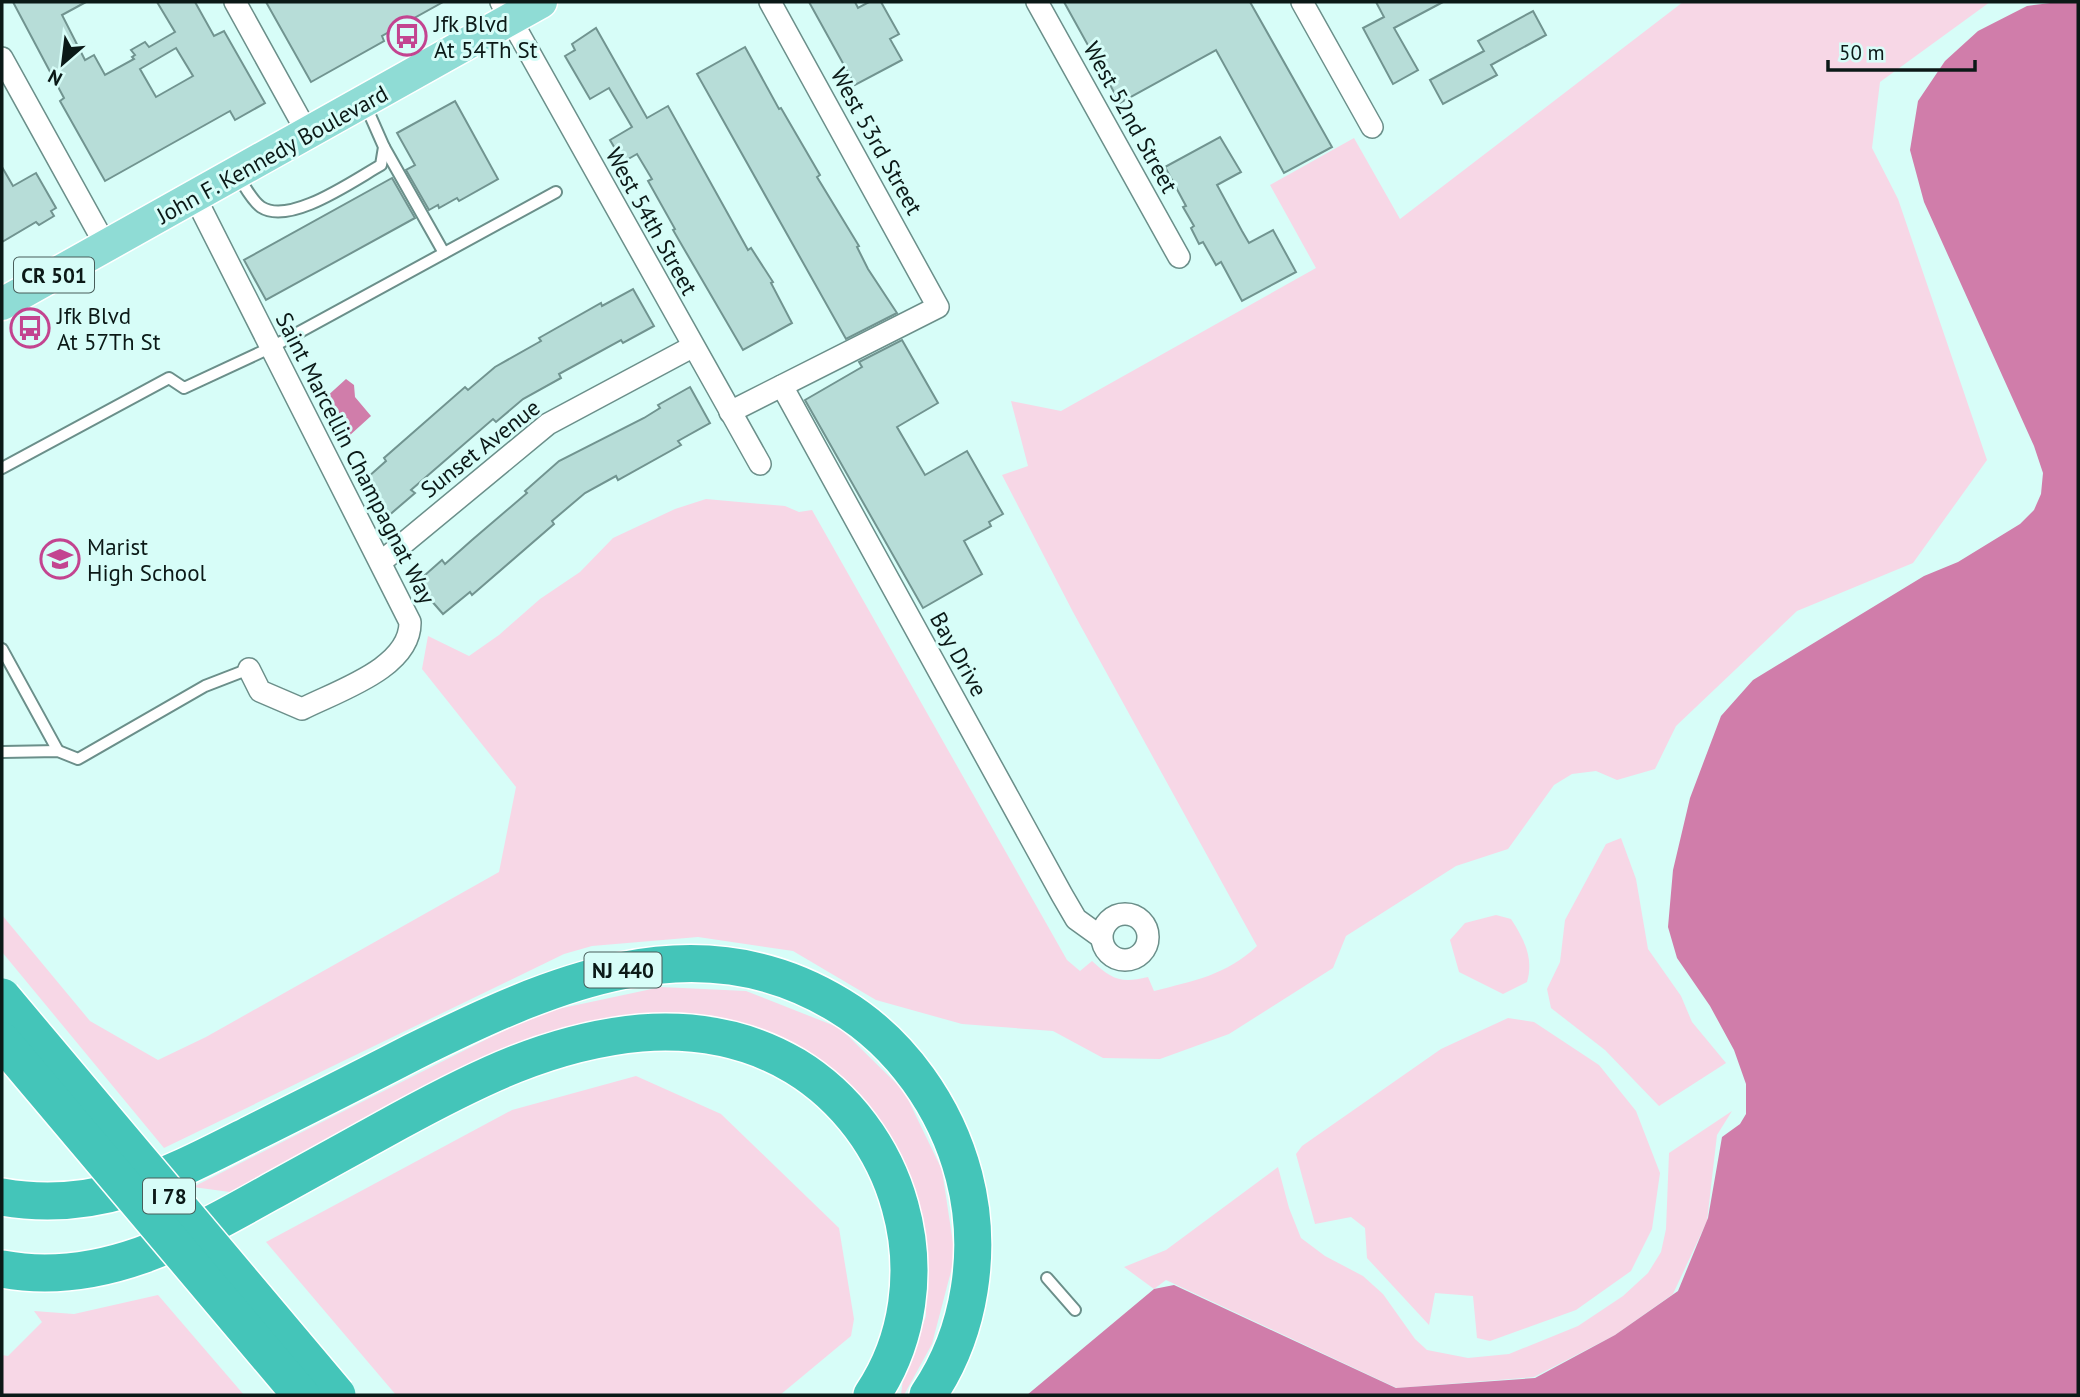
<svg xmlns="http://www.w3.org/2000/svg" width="2080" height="1397" viewBox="0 0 2080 1397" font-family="'PT Sans',sans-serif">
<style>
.green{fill:#f7d7e6}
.water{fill:#d07daa}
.building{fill:#b7ddd8;stroke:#719490;stroke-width:2;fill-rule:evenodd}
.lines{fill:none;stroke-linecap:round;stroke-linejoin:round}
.lane-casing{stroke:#6b8f8a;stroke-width:14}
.street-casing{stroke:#6b8f8a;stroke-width:24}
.primary-casing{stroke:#fff;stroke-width:35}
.highway-casing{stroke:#fff;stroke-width:40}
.lane{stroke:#fff;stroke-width:10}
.street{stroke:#fff;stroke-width:21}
.primary{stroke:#8fdcd5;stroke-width:32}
.highway{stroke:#44c5b9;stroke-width:37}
.highway-bridge-casing{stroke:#fff;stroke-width:40;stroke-linecap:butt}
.highway-bridge{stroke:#44c5b9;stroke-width:37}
.labels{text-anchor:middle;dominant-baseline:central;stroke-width:6;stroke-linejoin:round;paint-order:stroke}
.shield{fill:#d7fdf8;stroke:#485d5a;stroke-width:2}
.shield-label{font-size:21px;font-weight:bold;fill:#0b1917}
.poi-label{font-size:23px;fill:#0b1917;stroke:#d7fdf8;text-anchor:start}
.street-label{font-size:23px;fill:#0b1917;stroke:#d7fdf8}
</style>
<rect width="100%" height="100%" fill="#d7fdf8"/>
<!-- green -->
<g class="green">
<path d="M1683,2h307l-110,80 -8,66 26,51 89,261 -74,103 -116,48 -121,115 -21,43 -38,11 -21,-9 -24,3 -18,11 -46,64 -52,17 -110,70 -13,32 -104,66 -69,25 -57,-1 -50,-27 -91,-7 -86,-24 -83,-49 -95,-14 -106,9 -28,8 -400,194 -162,-196v-37l88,106 68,39 48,-23 293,-165 17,-85 -94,-118 6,-33 41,20 30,-21 41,-36 40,-27 33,-34 62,-29 31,-10 79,7 14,6 13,-2 255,450 13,11 12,-10c20,18 28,23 56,16l6,14c39,-10 73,-16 103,-45l-184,-334 -71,-137 26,-9 -17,-65 50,10 255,-143 -46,-83 84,-47 46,81z"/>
<path d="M1621,838l15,41 12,70 33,47 11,26 34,41 -67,43 -54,-56 -54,-42 -4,-19 13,-27 5,-42 41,-76z"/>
<path d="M1496,915l15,4c13,20 23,39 16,63l-24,12 -44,-22 -9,-32 15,-17z"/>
<path d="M661,987l85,4 94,37 64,63 38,79 13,86 -23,88 -28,51h-3l2,-17 23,-62 -1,-79 -25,-85 -69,-81 -75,-40 -80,-17 -91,13 -348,166 -44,-6 346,-174z"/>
<path d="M1508,1018l26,4 65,43 37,46 24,62 -8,56 -21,42 -55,39 -86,31 -13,-3 -4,-42 -38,-3 -6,32 -62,-67 -2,-30 -14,-11 -36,7 -19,-70 6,-8 139,-97z"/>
<path d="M636,1076l85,38 118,114 15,91 -3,17 -71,59h-384l-130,-153 246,-132z"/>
<path d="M1732,1111l-15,24 -10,86 -34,73 -58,41 -81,42 -137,11 -231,-108 -12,9 -30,-22 42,-17 112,-83 11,41 12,30 24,18 38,20 20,18 32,45 12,11 41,8 41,-4 69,-28 45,-30 25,-23 13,-21 5,-23 3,-76z"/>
<path d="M158,1295l86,100h-242v-40l6,1 34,-34 -8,-11 40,3z"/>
</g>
<!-- water -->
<g class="water">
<path d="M2058,2h20v1393h-1051l127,-106 20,-4 222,103 139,-10 80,-43 63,-44 30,-73 14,-81 18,-13 6,-10v-30l-12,-34 -24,-44 -33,-48 -9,-31 5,-57 17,-72 31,-82 32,-36 171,-104 34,-14 62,-38 14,-14 7,-16 2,-21 -9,-27 -110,-244 -14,-52 8,-49 27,-40 33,-30 49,-25z"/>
<path d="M346,379l8,6 1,12 16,19 -22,20 -7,-4 -1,-13 -17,-20z"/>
</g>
<!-- building -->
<g class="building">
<path d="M13,2h73l-24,13 23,45 9,-5 11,20 29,-16 -2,-2 3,-2 -4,-5 14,-8 4,5 26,-15 -18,-30h38l19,34 10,-5 41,72 -30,17 -5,-9 -125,70 -45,-80 4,-3zM176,48l17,28 -37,21 -16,-28z"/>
<path d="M266,2h177l-61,34 2,5 -73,41z"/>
<path d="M809,2h46l3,6 11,-6h12l18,32 -9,5 12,21 -47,25z"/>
<path d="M1064,2h186l82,145 -48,26 -68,-123 -96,53z"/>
<path d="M1376,2h67l-49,26 24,42 -25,14 -30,-56 21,-11z"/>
<path d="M1533,11l13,24 -55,30 6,10 -54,29 -13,-24 54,-29 -6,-10z"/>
<path d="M596,28l51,90 21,-12 80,144 3,-2 22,34 -2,1 21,40 -49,27 -70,-120 2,-1 -27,-48 4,-2 -15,-25 -14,8 -13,-22 22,-13 -23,-39 -19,11 -25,-43 10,-6 -3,-6z"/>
<path d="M745,47l34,62 2,-1 39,67 -3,2 42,69 -2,1 11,22 29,44 -51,26 -149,-265z"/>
<path d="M455,101l43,78 -39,22 -2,-3 -18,10 -1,-3 -9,5 -23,-40 9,-5 -18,-32z"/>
<path d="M1220,137l21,35 -24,13 25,46 7,12 24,-13 23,42 -54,29 -21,-39 -5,3 -13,-23 -4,2 -8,-16 3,-2 -11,-19 3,-1 -21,-39z"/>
<path d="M2,167l11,19 23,-13 20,35 -5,3 3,5 -15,9 -3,-3 -34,20z"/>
<path d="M392,178l23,40 -149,82 -22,-40z"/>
<path d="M633,289l21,37 -31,17 -2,-3 -62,34 2,4 -38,21 -27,23 -3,-3 -82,71 4,3 -28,24 -28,-32 27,-24 -2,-3 81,-71 3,3 27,-23 46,-26 -2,-3 62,-35 1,3z"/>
<path d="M902,340l36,63 -41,24 28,48 42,-24 36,63 -14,8 2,4 -27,15 18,33 -59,34 -118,-208 57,-33 -3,-5z"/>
<path d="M690,387l20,36 -32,18 3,4 -63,35 -2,-4 -31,17 -33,28 2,3 -82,71 -2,-3 -27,22 -27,-31 26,-23 3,4 27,-24 55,-47 -2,-2 34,-30 85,-43 16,-10 -2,-3z"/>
</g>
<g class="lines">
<!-- lane casing -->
<g class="lane-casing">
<g id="lane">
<path d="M384,147l60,106"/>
<path d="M238,176c6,9 14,25 23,31 29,19 93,-27 120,-42l3,-18 -19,-43"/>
<path d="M2,468l167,-90 15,10 88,-41 284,-155"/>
<path d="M2,649l56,102"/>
<path d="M3,752l55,-1 20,8 127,-73 44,-17"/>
<path d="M1047,1278l28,32"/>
</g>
</g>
<!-- street casing -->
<g class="street-casing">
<g id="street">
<path d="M235,2l73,132"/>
<path d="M501,2l259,462"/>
<path d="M1037,2l142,255"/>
<path d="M1302,2l70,125"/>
<path d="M2,58l104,188"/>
<path d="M195,197l215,425c1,46 -73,69 -108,87l-42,-18 -11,-22"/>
<path d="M782,386l280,509 14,24 25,18"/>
<path d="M730,412l208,-105 -168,-305"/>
<path d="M381,562l167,-138 144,-77"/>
<circle cx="1125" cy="937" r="23"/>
</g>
</g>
<!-- primary casing -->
<g class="primary-casing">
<path id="primary" d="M2,304l539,-302"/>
</g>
<!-- highway casing -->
<g class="highway-casing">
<g id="highway">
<path d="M2,1197c96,17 166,-21 249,-63 54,-27 108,-54 162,-82 135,-67 283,-135 427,-46 61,37 106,101 124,170 19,73 7,156 -36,219"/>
<path d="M2,1269c100,19 188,-32 272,-79 42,-23 83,-46 125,-69 77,-42 152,-80 242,-88 54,-4 107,5 154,33 51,31 89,82 105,140 18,64 9,134 -28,189"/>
</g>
</g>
<!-- lane -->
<use href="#lane" class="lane"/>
<!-- street -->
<use href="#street" class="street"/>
<!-- primary -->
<use href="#primary" class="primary"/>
<!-- highway -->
<use href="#highway" class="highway"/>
<!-- highway-bridge casing -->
<g class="highway-bridge-casing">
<g id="highway-bridge">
<path d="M2,997l335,398"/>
<path d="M2,1041l299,354"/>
</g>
</g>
<!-- highway-bridge -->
<use href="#highway-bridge" class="highway-bridge"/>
</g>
<!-- icons -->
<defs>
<g id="bus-ring" transform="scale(2.0125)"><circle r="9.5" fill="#d7fdf8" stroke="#c34490" stroke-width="1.5"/><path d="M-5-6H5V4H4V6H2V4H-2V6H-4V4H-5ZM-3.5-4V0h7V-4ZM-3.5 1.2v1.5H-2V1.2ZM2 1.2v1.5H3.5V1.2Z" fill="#c34490"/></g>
<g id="school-ring" transform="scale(2.0125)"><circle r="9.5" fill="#d7fdf8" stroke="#c34490" stroke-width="1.5"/><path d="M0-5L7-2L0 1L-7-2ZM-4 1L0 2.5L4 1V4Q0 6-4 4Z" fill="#c34490"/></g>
</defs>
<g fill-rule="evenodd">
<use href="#bus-ring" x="407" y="36"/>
<use href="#bus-ring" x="30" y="328"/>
<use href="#school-ring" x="60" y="559"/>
</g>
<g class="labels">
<!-- shield labels -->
<g class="shield">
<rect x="14" y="257.5" width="80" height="35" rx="5"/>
<rect x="584.5" y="952.5" width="77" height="35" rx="5"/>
<rect x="143" y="1178.5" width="52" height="35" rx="5"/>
</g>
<g class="shield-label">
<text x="54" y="275">CR 501</text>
<text x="623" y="970">NJ 440</text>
<text x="169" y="1196">I 78</text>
</g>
<!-- poi labels -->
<g class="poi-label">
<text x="434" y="23">Jfk Blvd<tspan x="434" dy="26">At 54Th St</tspan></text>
<text x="57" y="315">Jfk Blvd<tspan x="57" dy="26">At 57Th St</tspan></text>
<text x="87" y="546">Marist<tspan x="87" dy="26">High School</tspan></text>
</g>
<!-- street labels -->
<g class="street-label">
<text transform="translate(1131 117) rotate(61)">West 52nd Street</text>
<text transform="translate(877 141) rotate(61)">West 53rd Street</text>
<text transform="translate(272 154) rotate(-29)">John F. Kennedy Boulevard</text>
<text transform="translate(652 221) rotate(61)">West 54th Street</text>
<text transform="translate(480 448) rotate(-38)">Sunset Avenue</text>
<text transform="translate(356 458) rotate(63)">Saint Marcellin Champagnat Way</text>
<text transform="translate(959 654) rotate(61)">Bay Drive</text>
</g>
</g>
<!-- border -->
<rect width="2080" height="1397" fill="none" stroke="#0b1917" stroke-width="7"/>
<!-- north arrow -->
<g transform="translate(63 63) rotate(208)" stroke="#d7fdf8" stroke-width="5" paint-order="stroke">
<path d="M0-5L12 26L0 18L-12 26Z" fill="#0b1917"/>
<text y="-10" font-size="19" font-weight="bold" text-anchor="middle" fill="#0b1917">N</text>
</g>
<!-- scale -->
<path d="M1828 60v10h147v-10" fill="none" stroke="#0b1917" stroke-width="3.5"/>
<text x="1839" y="60" font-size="21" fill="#0b1917" stroke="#d7fdf8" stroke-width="5" paint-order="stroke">50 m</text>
</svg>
